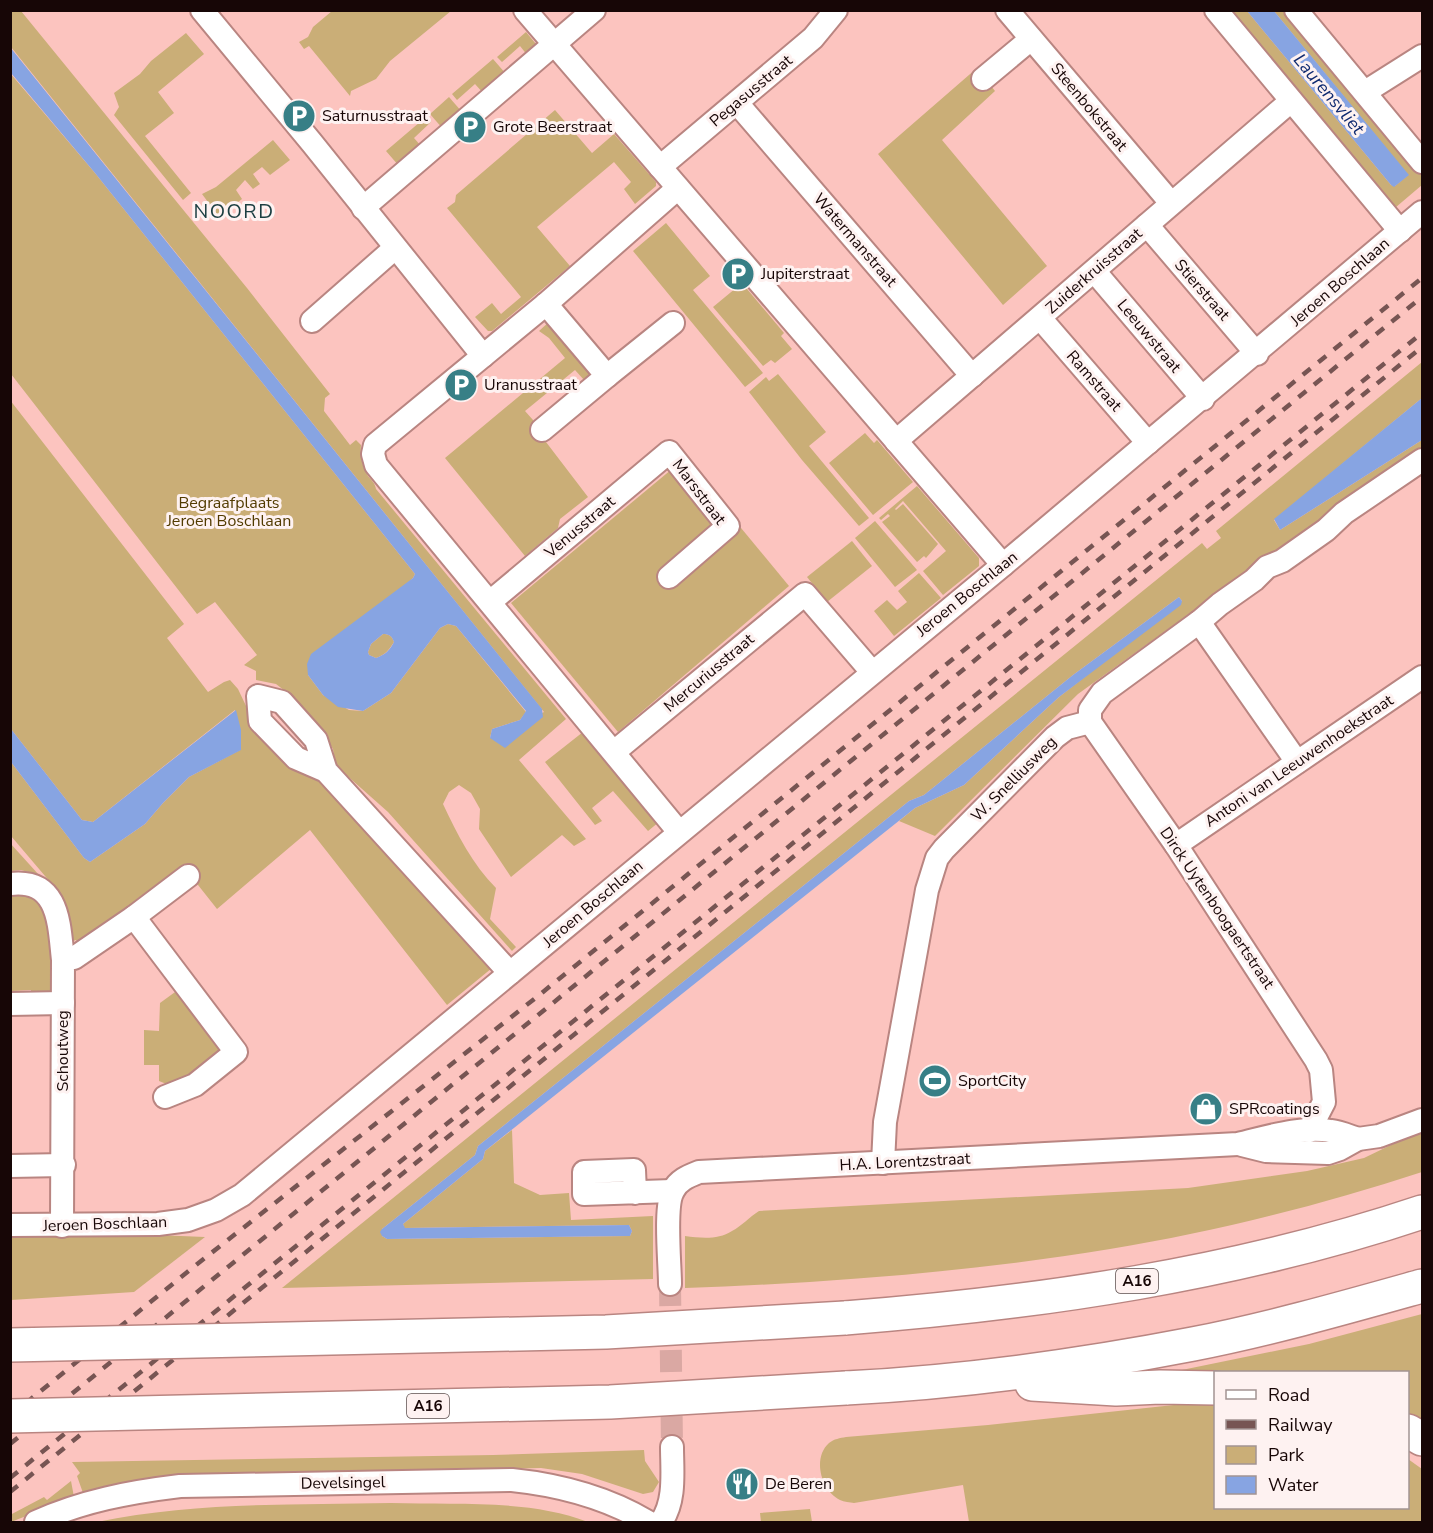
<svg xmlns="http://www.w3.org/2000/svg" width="1433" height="1533" viewBox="0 0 1433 1533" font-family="'Nunito Sans',sans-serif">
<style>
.green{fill:#caae77}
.water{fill:#87a4e2;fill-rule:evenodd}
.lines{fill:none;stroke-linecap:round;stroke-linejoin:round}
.minor-tunnel{stroke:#daa8a3;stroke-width:22;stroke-dasharray:22 11;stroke-linecap:butt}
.minor-casing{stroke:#b98581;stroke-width:26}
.highway-casing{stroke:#b98581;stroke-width:36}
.minor{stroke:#fff;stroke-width:22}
.highway{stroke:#fff;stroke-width:33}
.rail{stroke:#775553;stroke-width:4.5;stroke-dasharray:10 10;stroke-linecap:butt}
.highway-bridge-casing{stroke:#b98581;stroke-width:36;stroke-linecap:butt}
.highway-bridge{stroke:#fff;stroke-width:33}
.labels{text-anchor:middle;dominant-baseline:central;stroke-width:6;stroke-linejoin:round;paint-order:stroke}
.shield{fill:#fef2f1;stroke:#5c4d4c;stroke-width:1.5}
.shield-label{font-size:15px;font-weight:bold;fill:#170606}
.street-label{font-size:16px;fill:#170606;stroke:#fef2f1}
.poi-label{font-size:16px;fill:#170606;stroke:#fef2f1;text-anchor:start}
.park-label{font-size:16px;fill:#523b00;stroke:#fef2f1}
.water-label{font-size:18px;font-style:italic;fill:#0f2a70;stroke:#fef2f1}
.quarter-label{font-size:20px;letter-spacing:1.5px;fill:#1b3e41;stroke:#fef2f1}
</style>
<rect width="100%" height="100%" fill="#fcc4bf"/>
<!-- green -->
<g class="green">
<path d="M11,11h10l226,277 83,106 -5,4 -1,13 26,34 6,-5 5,5c-1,11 1,21 7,31 4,5 7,7 8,13l190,230 -47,41 67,79 -12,7 -12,-11 -51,42 -32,-48 1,-20 -9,-16 -12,-8 -10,7 -6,12c14,30 30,61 53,84l-6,31 26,28 -4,4 -124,-139 -53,-47 -2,-16 -17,-26 -27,-29 -13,-10 -20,-4v-9l-12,-6 13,-10 -42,-53 -18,12 -186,-240 -1,-301 85,100 320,401 -2,4 -105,97 15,20 26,15 14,1 28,-18 49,-65 8,-4 8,2 70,86 -6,8 -28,9 -2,9 54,-26 -533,-665z"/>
<path d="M332,11v-1l119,1 -61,50 -14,18 -25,12 -1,5 -41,-50 -5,3 -5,-7 9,-5 5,-10z"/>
<path d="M1223,11h24l144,174 4,1 13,-11 -134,-164h15l133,160v14l-33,28z"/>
<path d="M526,32l10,12 -8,12 -8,-10 -18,16 -5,-5z"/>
<path d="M186,33l18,21 -46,38 16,21 -29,23 46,57 -8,7 -69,-85 5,-8 -5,-14 26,-19 11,-13z"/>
<path d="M493,59l13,15 -22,20 -9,-10 -18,16 -5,-6z"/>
<path d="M977,68l18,23 -53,49 105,126 -44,39 -125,-151z"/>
<path d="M449,97l13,15 -19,17 -13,-15z"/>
<path d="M555,110l37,43 22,-19 42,48v4l-21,18 -11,-15 7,-7 -17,-20 -77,65 33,39 -78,65h-4l-13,-14 17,-14 9,11 20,-17 -74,-89 8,-6 1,-7z"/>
<path d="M427,116l4,6 -17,16 7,8 -22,20 -13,-15z"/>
<path d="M273,140l17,20 -20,15 -8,-8 -9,7 7,10 -7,5 -8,-9 -9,10 6,9 -23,18 -17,-23 14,-7z"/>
<path d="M666,223l44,53 -17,14 70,83 -18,14 -112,-136z"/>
<path d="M742,283l42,50 -3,3 11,13 -17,14 -4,-3 -8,6 -50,-59z"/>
<path d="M550,321l43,51 -9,8 -9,-10 -50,41 8,9v5l55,72 -28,22 -2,9 -33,28 -80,-98 120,-100 -16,-20 -10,-7z"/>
<path d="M1422,362v36l-148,122 6,10 142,-90v8l-92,64 -9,16 -11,-1 -232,167 -143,142 -36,-15 16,-13 49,-23 95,-88 123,-96 -3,-4 -106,78 -149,120 -15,6 -431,345 -3,9 -93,74v7l5,3 243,-3 2,-5 -3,-6 -225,3 -1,-4 80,-65 2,-8 27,-21 2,53 26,12 29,-2 2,27 82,-4v63l-371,9 920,-745 5,6 14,-11 -5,-7z"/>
<path d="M778,374l48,58 -17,14 60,72 -10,8 -57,-66 -53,-68 17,-15 3,4z"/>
<path d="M10,400l174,224 -17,14 41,54 16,-10 6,-2 8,9 18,38 70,53 166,188 -45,37 -137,-175 -93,79 -34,-43 -46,33 -2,8 -54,40 -5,-7 -6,2 -2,-29 -6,-17 -51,-60v-74l73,96 6,4 55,-38 18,-21 26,-26 51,-27 -5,-40 -142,112 -11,-2 -71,-91z"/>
<path d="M865,433l9,10 3,-3 36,42 -40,33 -44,-52z"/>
<path d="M684,459l105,127 -171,146 -107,-129z"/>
<path d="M917,486l62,72v8l-36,29 -20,-24 23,-20 -43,-50 -8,8 1,1 7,-6 35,40 -12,14 -2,-2 -7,6 -35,-40 8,-6 -2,-2 -7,6 -2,-2z"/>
<path d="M875,521l42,49 -22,17 -40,-49z"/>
<path d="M852,541l20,25 -45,36 -20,-25z"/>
<path d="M919,573l22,25 -47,38 -20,-25 13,-11 10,10 10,-8 -9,-11z"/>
<path d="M383,634c6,0 9,2 11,8 -5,8 -9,13 -18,16l-7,-3 -1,-3 3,-8z"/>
<path d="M583,732l76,90 -11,9 -35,-40 -21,17 10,13 -7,4 -50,-63z"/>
<path d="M10,843l29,32 -18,-5 -10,1z"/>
<path d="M10,888h15l27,25v81l-21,3v-7l-20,1z"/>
<path d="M182,987l39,63 -4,7 -43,30 -15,-6v-16h-15v-35l15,1 1,-28z"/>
<path d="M1422,1130v42c-102,33 -206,60 -312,77 -140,23 -283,34 -425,39v-52c16,2 33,4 47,-5 10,-5 17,-14 27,-20l429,-23 119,-17 57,-13z"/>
<path d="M10,1229l195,8 -71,55 -123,8z"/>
<path d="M1422,1314v111l-14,-10v-43h-192l-83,8 176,-36z"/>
<path d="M1183,1404l32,1 1,103h192v-49l14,10v53h-453l-6,-37 -109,18c-4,-1 -10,-1 -14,-3 -19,-9 -28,-42 -11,-57 5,-4 11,-5 17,-6l142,-12z"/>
<path d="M644,1450l1,11 14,21 -6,10 -10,2 -61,-20 -41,-6 -291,6 -167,19 -6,-17 3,-3 -8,-11 421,-7z"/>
<path d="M71,1481l3,16 -63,25 -1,-7 34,-18 3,3z"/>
<path d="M391,1503c63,2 139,-4 197,19h-491c96,-20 196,-17 294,-19z"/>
<path d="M810,1509l2,13h-51l-1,-9z"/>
</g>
<!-- water -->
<g class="water">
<path d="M1247,11h27l135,164 -15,12 -3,-2z"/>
<path d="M10,47l532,662 1,8 -38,31 -15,-10 2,-9 28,-9 6,-9 -70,-85 -8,-2 -8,4 -49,65 -28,18 -25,-4 -15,-12 -15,-20 -1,-11 4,-10 102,-76 2,-4 -320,-401 -84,-100zM383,634c6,0 9,2 11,8 -4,8 -9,13 -18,16l-7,-3 -1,-3 3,-8z"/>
<path d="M1422,398v42l-142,90 -6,-11z"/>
<path d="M1179,597l3,4 -1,4 -122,92 -95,88 -49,23 -430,343 -2,8 -80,65 2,4 224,-3 3,6 -2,5 -243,3 -5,-3 -2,-4 2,-3 93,-74 3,-9 431,-345 15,-6 149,-120z"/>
<path d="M236,710l5,20v20l-52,27 -26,26 -18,21 -55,38 -6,-4 -73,-96v-33l71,91 11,2z"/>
</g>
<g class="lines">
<!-- minor-tunnel -->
<path class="minor-tunnel" d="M670,1284l2,163"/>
<!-- minor casing -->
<g class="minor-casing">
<g id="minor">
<path d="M202,10l110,133 171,213"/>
<path d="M525,10l478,555"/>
<path d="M1007,10l164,193"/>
<path d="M1216,10l184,221"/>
<path d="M1296,10l126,152"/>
<path d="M983,79l48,-40"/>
<path d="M1365,92l57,-36"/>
<path d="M737,103l235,273"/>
<path d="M660,167l153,-129 23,-28"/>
<path d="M678,188l-132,116 -171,141 -2,9 3,11 303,367"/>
<path d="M363,208l231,-198"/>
<path d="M1147,225l110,129"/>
<path d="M1095,272l108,127"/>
<path d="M1040,318l108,125"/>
<path d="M312,321l83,-73"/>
<path d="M607,376l66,-53"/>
<path d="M542,430l65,-54 -61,-72"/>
<path d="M896,441l395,-340"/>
<path d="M490,602l179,-150 59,74 -59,51"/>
<path d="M1199,622l98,140"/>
<path d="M1090,722l86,123 140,215 5,10 3,32 -15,29"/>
<path d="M1090,722v-12l12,-17 97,-71 21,-18 34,-24 13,-13 15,-6 44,-31 18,-17 78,-53"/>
<path d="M614,752l191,-158 67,78"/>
<path d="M326,771l-30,-13 -36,-37 -2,-25 24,6 34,38 10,31 184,202"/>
<path d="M1176,845l246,-168"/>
<path d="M10,884c50,-6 49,41 53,76"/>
<path d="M134,917l54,-41"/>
<path d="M10,1004l53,-1"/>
<path d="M1242,1145l24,6 62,2 12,-4 18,-10 21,-3 43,-16"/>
<path d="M883,1163l2,-41 42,-232 10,-32 7,-9 111,-112 12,-9 23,-6"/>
<path d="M10,1166l54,-1"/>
<path d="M635,1193l-1,-23 -50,2v22l88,-3"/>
<path d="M10,1225l148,-1 30,-4 28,-10 26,-15 761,-630 419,-353"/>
<path d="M62,1226l1,-266 11,-2 60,-41 102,135 -41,33 -30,12"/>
<path d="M670,1284c0,-20 -6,-78 3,-93 5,-11 16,-15 26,-19l539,-28c30,-7 62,-18 93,-13 9,1 18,5 27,8"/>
<path d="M36,1522c46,-21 94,-30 144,-36l332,-6c48,5 94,17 136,42"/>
<path d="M661,1522c15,-21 11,-51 11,-75"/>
</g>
</g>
<!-- highway casing -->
<g class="highway-casing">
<g id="highway">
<path d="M845,1318c194,-15 392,-44 577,-106"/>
<path d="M1032,1384l84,5 44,-2 56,1"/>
<path d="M846,1388c116,-6 233,-22 347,-44 77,-15 154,-37 229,-58"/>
<path d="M1408,1431l14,8"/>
</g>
</g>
<!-- minor -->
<use href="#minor" class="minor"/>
<!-- highway -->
<use href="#highway" class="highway"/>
<!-- rail -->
<g class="rail">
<path d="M10,1416l186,-151 342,-269 884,-718"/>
<path d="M10,1444l1412,-1147"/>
<path d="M10,1478l1412,-1145"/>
<path d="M10,1492l1412,-1145"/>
</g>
<!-- highway-bridge casing -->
<g class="highway-bridge-casing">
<g id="highway-bridge">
<path d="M10,1345l596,-13 239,-14"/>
<path d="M10,1416l600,-14 236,-14"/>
</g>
</g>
<!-- highway-bridge -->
<use href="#highway-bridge" class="highway-bridge"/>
</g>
<!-- icons -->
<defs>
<g id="parking-disc" transform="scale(1.725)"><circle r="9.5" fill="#377f86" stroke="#fef2f1"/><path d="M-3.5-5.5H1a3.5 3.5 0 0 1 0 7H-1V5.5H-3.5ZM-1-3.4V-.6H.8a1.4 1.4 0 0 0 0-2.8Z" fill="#fff"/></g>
<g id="stadium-disc" transform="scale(1.725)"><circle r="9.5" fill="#377f86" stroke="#fef2f1"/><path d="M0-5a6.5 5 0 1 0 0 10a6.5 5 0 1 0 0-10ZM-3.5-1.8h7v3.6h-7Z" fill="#fff"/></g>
<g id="shop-disc" transform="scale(1.725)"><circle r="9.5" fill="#377f86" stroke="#fef2f1"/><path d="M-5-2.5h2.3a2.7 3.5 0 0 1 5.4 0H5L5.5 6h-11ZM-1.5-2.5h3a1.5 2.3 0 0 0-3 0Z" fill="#fff"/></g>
<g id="restaurant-disc" transform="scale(1.725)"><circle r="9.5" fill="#377f86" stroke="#fef2f1"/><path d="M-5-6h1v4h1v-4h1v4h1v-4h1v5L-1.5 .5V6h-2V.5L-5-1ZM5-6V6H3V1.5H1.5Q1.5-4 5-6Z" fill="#fff"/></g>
</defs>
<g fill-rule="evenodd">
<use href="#parking-disc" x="299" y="116"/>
<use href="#parking-disc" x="470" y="127"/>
<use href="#parking-disc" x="738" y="274"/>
<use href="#parking-disc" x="461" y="385"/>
<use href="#stadium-disc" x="935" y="1081"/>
<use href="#shop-disc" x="1206" y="1109"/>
<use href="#restaurant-disc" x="742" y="1484"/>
</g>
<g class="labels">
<!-- shield labels -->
<g class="shield">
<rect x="1116" y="1269" width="42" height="24" rx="4.5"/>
<rect x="407" y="1394" width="42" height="24" rx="4.5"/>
</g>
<g class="shield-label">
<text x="1137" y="1281">A16</text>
<text x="428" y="1406">A16</text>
</g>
<!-- street labels -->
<g class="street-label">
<text transform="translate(751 91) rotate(-40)">Pegasusstraat</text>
<text transform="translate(1089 107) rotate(50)">Steenbokstraat</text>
<text transform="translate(855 240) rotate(49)">Watermanstraat</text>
<text transform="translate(1094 271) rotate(-41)">Zuiderkruisstraat</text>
<text transform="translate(1340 282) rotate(-41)">Jeroen Boschlaan</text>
<text transform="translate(1202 290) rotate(49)">Stierstraat</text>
<text transform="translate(1149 336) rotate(50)">Leeuwstraat</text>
<text transform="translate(1094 381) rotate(49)">Ramstraat</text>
<text transform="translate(699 492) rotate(53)">Marsstraat</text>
<text transform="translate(580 527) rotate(-40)">Venusstraat</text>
<text transform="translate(967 594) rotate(-39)">Jeroen Boschlaan</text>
<text transform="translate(709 673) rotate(-40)">Mercuriusstraat</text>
<text transform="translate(1299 761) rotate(-34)">Antoni van Leeuwenhoekstraat</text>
<text transform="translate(1014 779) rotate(-45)">W. Snelliusweg</text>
<text transform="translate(593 904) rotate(-40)">Jeroen Boschlaan</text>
<text transform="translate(1217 908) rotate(56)">Dirck Uytenboogaertstraat</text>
<text transform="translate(63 1051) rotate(-90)">Schoutweg</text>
<text transform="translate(905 1162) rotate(-3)">H.A. Lorentzstraat</text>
<text transform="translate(105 1224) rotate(-2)">Jeroen Boschlaan</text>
<text transform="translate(343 1483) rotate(-1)">Develsingel</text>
</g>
<!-- poi labels -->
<g class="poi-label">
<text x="322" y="116">Saturnusstraat</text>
<text x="493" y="127">Grote Beerstraat</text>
<text x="761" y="274">Jupiterstraat</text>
<text x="484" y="385">Uranusstraat</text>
<text x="958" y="1081">SportCity</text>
<text x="1229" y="1109">SPRcoatings</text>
<text x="765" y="1484">De Beren</text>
</g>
<!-- park labels -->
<g class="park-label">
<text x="229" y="503">Begraafplaats<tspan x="229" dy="18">Jeroen Boschlaan</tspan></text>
</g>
<!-- water labels -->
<g class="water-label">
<text transform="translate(1329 94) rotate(50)">Laurensvliet</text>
</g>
<!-- quarter labels -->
<g class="quarter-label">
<text x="234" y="211">NOORD</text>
</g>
</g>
<!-- border -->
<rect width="1433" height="1533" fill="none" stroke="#170606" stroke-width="24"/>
<!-- legend -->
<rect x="1214" y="1371" width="195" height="138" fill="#fef2f1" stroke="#a29493" stroke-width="1.5"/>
<rect x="1226" y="1390" width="30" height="9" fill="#ffffff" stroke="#a29493" stroke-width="1.5"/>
<text x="1268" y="1401" font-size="18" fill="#170606">Road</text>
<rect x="1226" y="1420" width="30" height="9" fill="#775553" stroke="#a29493" stroke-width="1.5"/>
<text x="1268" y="1431" font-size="18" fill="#170606">Railway</text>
<rect x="1226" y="1446" width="30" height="18" fill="#caae77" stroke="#a29493" stroke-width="1.5"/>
<text x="1268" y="1461" font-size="18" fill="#170606">Park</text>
<rect x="1226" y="1476" width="30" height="18" fill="#87a4e2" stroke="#a29493" stroke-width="1.5"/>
<text x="1268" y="1491" font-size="18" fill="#170606">Water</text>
</svg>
